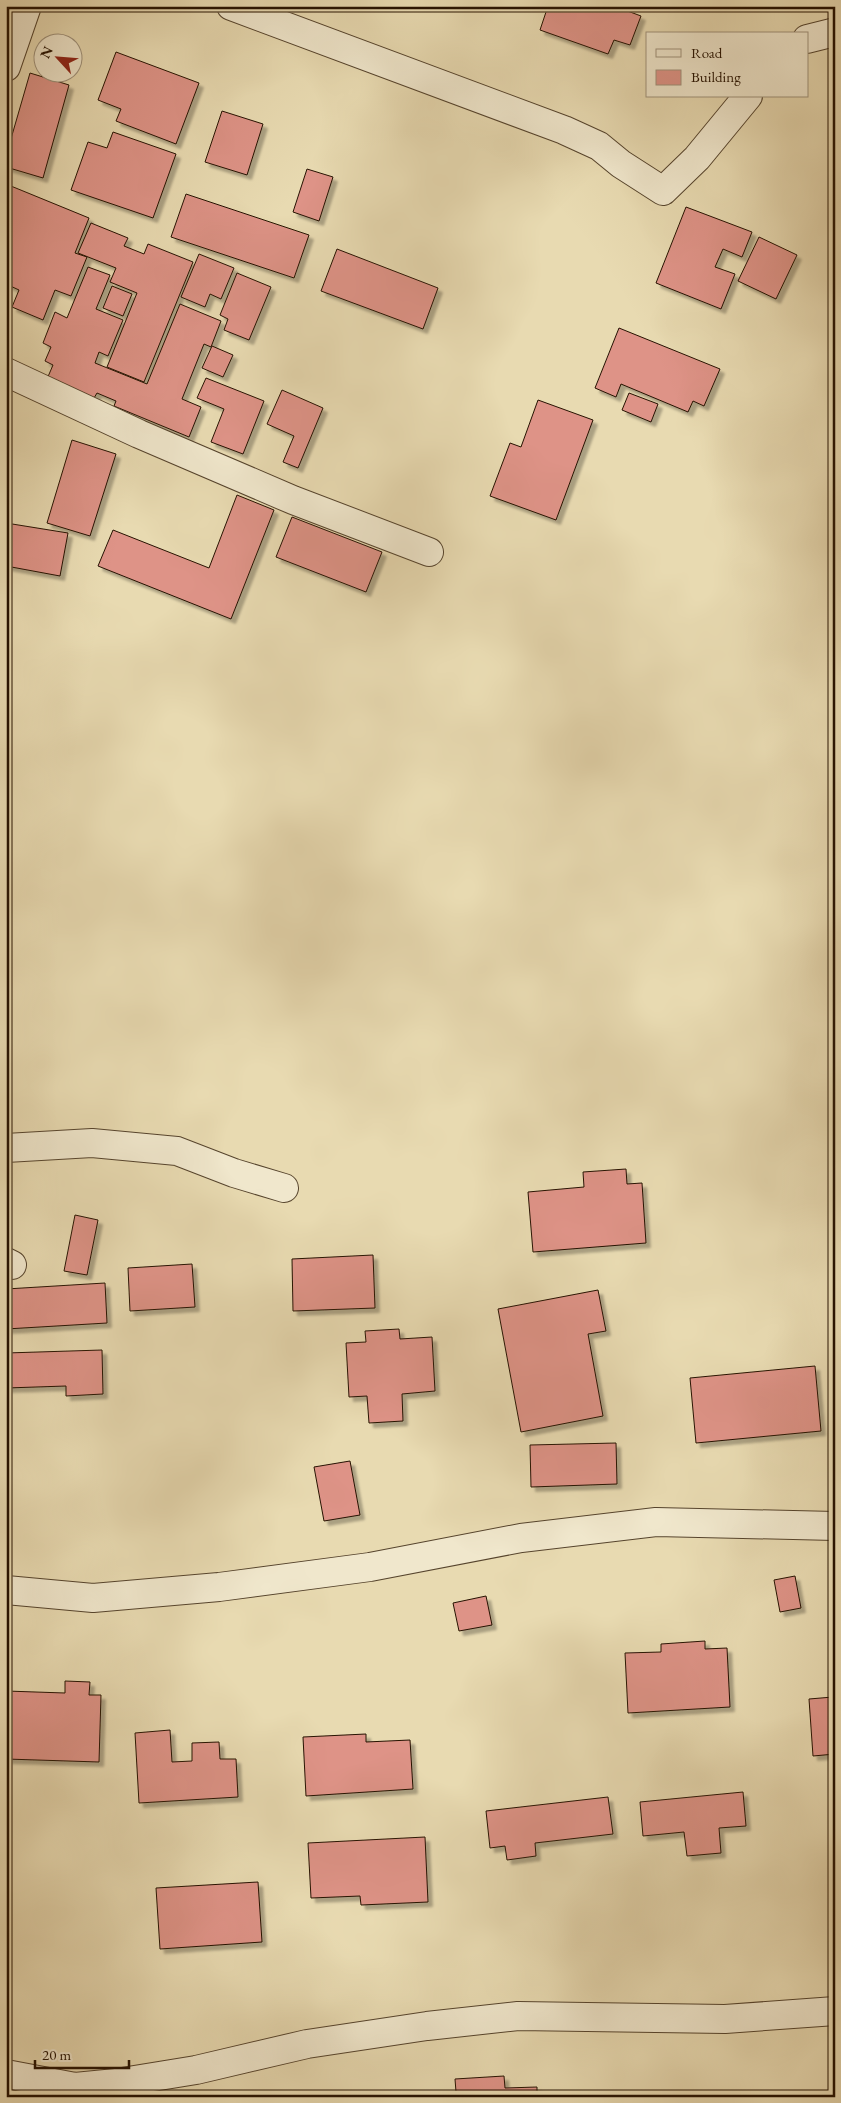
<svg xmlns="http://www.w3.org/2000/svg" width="841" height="2103" viewBox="0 0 841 2103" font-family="'EB Garamond',serif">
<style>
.building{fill:#de9387;stroke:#261201;filter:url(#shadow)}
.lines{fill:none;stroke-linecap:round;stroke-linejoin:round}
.minor-casing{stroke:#56442d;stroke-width:30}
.minor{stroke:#f0e7cc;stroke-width:28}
</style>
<defs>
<filter id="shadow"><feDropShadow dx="4.5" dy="4.5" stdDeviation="1" flood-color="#0004"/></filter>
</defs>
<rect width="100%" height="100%" fill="#e8dab1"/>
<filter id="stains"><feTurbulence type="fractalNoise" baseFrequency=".004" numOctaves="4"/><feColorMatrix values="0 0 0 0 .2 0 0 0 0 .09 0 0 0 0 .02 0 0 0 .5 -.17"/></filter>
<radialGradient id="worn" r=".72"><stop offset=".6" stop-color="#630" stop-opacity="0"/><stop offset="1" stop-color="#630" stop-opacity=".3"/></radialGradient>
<!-- building -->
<g class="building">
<path d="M548,6h66l27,10 -11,29 -16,-5 -6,14 -68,-24z"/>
<path d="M116,52l83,31 -23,61 -60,-23 5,-12 -23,-9z"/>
<path d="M30,73l39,12 -26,93 -37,-11v-11z"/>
<path d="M222,111l41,13 -16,51 -42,-13z"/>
<path d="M113,132l63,22 -23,64 -82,-28 17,-48 19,6z"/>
<path d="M307,169l26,8 -14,44 -26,-9z"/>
<path d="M6,184l83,34 -14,35 12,4 -16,39 -16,-6 -12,30 -31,-13 7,-17 -13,-6z"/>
<path d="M186,194l123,41 -15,43 -123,-41z"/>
<path d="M686,207l66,25 -10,25 -19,-8 -8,18 20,7 -14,35 -65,-26z"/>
<path d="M91,223l37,15 -4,8 20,8 4,-10 45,18 -49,120 -37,-15 30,-74 -27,-11 6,-14 -38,-15z"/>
<path d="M759,237l38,18 -21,44 -38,-18z"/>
<path d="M337,249l101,39 -15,41 -102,-38z"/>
<path d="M199,254l35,14 -13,31 -11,-5 -5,13 -24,-10z"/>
<path d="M88,267l22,8 -14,34 27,11 -15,36 -9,-4 -4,11 52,21 33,-80 41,17 -10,26 -7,-3 -22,55 19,8 -12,30 -75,-31 2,-5 -19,-8 -3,5 -47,-19 6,-14 -8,-4 6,-14 -8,-4 12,-31 12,6z"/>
<path d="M237,273l34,14 -22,53 -25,-10 4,-11 -8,-4z"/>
<path d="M112,286l20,8 -9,22 -20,-8z"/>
<path d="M619,328l101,41 -16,37 -11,-5 -5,11 -67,-28 -5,13 -21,-9z"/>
<path d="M212,346l21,9 -10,22 -21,-9z"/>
<path d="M206,378l58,23 -21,53 -32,-12 13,-33 -27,-11z"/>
<path d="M282,390l41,18 -25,60 -15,-6 11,-26 -27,-12z"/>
<path d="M629,393l29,11 -7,18 -29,-12z"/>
<path d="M538,400l55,20 -37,100 -66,-24 20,-53 11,4z"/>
<path d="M72,440l44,14 -26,82 -43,-13z"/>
<path d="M237,495l37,15 -43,109 -133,-53 15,-36 96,38z"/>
<path d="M292,517l90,35 -16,40 -90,-35z"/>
<path d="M6,523l62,10 -8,43 -54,-10z"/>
<path d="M626,1169l1,15 15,-1 4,60 -113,9 -5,-60 56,-5 -1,-15z"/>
<path d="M75,1215l23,5 -11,55 -23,-4z"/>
<path d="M373,1255l2,53 -82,3 -1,-52z"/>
<path d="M192,1264l3,43 -65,4 -2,-43z"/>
<path d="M105,1283l2,40 -101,6v-40z"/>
<path d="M598,1290l8,41 -18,3 15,82 -82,16 -23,-123z"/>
<path d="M399,1329l1,10 32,-2 3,54 -33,3 1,27 -34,2 -2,-27 -18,1 -3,-54 20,-1 -1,-11z"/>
<path d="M102,1350l1,44 -37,2v-10l-60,2v-35z"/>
<path d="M815,1366l6,65 -125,12 -6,-65z"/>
<path d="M616,1443l1,41 -86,3 -1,-42z"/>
<path d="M350,1461l10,54 -36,6 -10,-54z"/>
<path d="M795,1576l6,32 -21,4 -6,-32z"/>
<path d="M486,1596l6,29 -33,6 -6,-28z"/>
<path d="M705,1641v8l22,-1 3,59 -102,6 -3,-60 36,-1v-8z"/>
<path d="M65,1681l25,1 -1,13h12l-2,67 -93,-3v-68l59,2z"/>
<path d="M832,1681h3v73l-22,2 -4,-57 24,-2z"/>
<path d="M170,1730l2,32 20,-1v-18l27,-1 1,17h16l2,38 -99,6 -4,-70z"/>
<path d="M366,1734v8l44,-2 3,49 -107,7 -3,-59z"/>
<path d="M743,1792l3,34 -27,2 2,25 -34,3 -3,-24 -41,4 -3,-34z"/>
<path d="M608,1797l5,37 -78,9 1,13 -29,4 -2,-14 -15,2 -4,-37z"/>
<path d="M425,1837l3,65 -67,3 -1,-9 -49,2 -3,-55z"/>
<path d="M835,1868v54h-2z"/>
<path d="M258,1882l4,60 -102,7 -4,-61z"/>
<path d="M504,2076l1,12 32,-1v10h-106v-4l25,-1 -1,-13z"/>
</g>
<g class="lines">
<!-- minor casing -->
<g class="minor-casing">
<g id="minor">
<path d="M231,6l333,124 35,16 22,18 42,27 34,-33 51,-62"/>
<path d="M807,39l28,-7"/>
<path d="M6,67l21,-61"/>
<path d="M6,372l133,62 154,66 136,52"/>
<path d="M6,1148l86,-5 85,8 57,22 50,15"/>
<path d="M6,1262l6,3"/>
<path d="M6,1590l87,8 126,-11 151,-20 151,-29 135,-16 179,4"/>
<path d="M6,2074l69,13 41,-4 80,-13 111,-26 120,-18 91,-10 207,3 110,-8"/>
</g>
</g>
<!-- minor -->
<use href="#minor" class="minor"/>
</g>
<!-- margin -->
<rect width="841" height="2103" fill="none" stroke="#e8dab1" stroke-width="25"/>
<rect x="8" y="8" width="826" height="2088" fill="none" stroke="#261201" stroke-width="2.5"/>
<rect x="12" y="12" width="816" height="2078" fill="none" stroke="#261201"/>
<!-- legend -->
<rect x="646" y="32" width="162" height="65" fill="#f0e7cc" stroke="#9f927b"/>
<rect x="656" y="49" width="25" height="8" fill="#f0e7cc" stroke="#9f927b"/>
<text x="691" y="58" font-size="15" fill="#261201">Road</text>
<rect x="656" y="70" width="25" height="15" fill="#de9387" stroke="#9f927b"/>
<text x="691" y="82" font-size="15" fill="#261201">Building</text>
<!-- north arrow -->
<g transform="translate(58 58) rotate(296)"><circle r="24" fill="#f0e7cc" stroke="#9f927b"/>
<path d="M0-4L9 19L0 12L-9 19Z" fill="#8f2418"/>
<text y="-8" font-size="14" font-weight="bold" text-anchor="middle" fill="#261201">N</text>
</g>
<!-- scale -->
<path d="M35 2060v8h94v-8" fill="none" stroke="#261201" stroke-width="2.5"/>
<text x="42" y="2060" font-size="15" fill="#261201" stroke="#f0e7cc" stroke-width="4" paint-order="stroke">20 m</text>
<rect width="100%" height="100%" filter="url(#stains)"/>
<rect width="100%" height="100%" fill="url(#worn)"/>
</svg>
